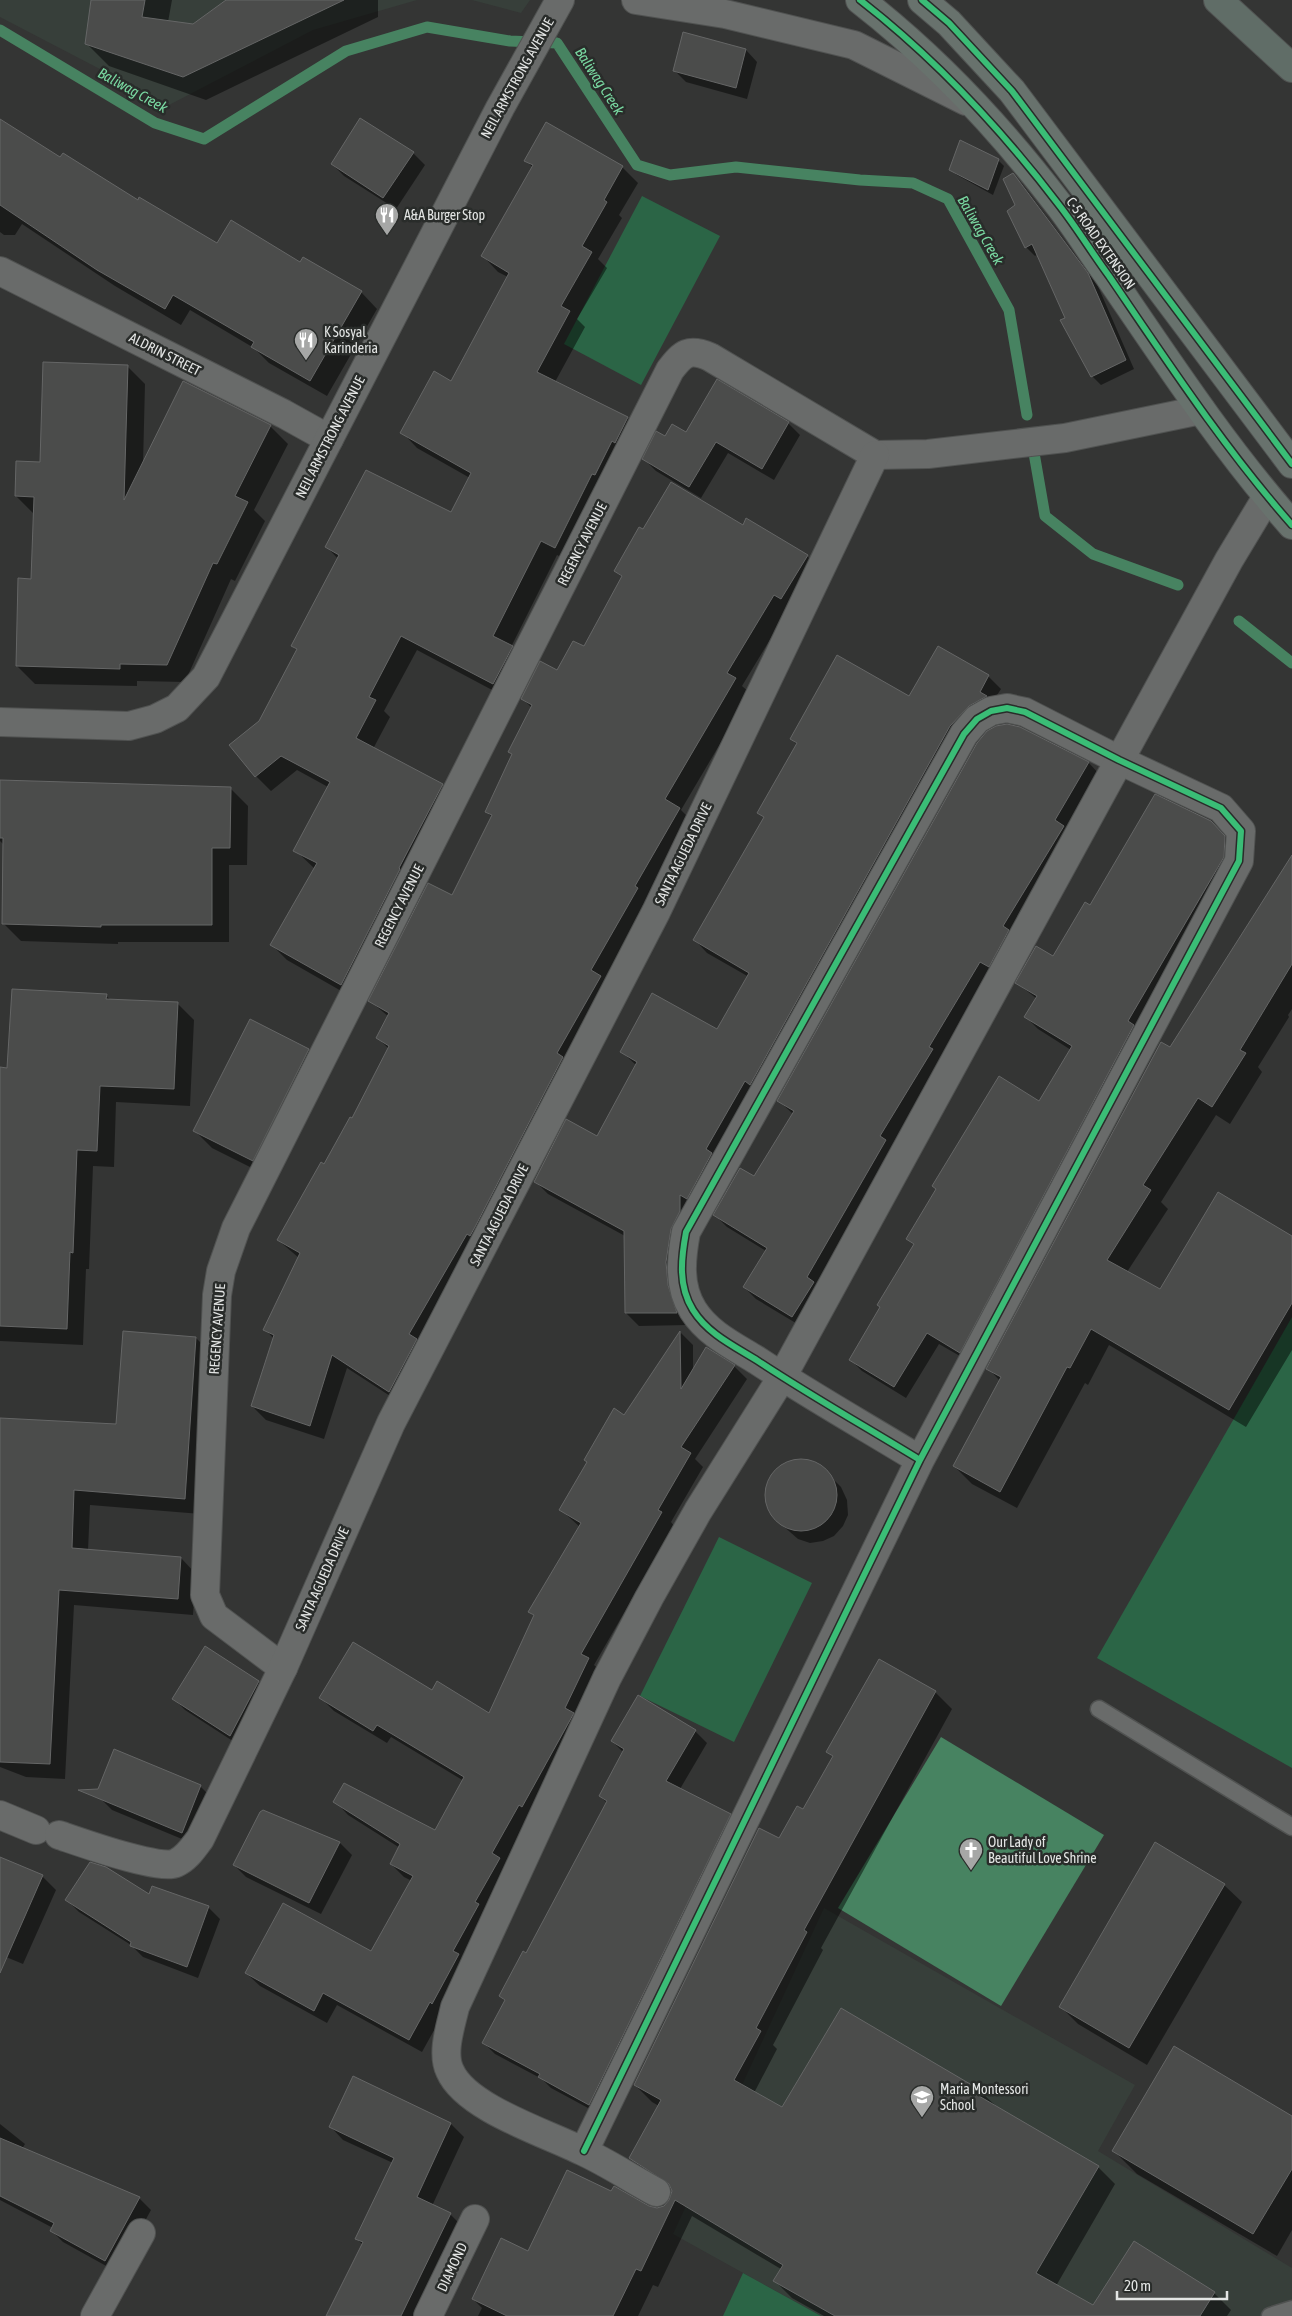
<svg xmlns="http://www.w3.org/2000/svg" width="1292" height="2316" viewBox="0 0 1292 2316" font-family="'Asap Condensed',sans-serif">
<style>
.built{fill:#373f3a}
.green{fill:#2b6546}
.water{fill:#478361}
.shadow{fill:#0007}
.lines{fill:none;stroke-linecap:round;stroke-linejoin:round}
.stream{stroke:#478361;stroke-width:11}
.building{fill:#4b4c4b;stroke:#656666}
.service-casing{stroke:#505251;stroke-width:19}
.minor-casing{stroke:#505251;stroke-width:30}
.primary-casing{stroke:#505251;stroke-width:30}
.motorway-casing{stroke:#505251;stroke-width:30}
.service{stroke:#696b6a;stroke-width:16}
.minor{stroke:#696b6a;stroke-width:28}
.primary{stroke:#68726d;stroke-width:28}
.motorway{stroke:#606d67;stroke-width:28}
.cycleway-casing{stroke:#292c2a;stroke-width:9}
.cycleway{stroke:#3abd76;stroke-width:6}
.labels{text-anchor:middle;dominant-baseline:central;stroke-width:5;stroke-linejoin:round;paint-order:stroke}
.street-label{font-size:14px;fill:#e3e5e4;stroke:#292c2a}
.poi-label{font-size:14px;fill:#e3e5e4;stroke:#292c2a;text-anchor:start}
.water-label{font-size:15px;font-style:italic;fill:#79d8a1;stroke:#292c2a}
</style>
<rect width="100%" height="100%" fill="#343534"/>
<!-- built -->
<g class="built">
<path d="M0,0h417l-104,30 -144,75 -169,-88z"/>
<path d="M472,0h58l-9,13z"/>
<path d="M824,1908l311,177 -37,66 194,117v48h-471l-148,-82z"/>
</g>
<!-- green -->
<g class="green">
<path d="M642,196l78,40 -79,149 -77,-41z"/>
<path d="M1292,1317v451l-195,-110z"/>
<path d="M719,1537l93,46 -78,159 -94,-46z"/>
<path d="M743,2273l78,43h-98z"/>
</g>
<!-- water -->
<path class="water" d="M941,1737l163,98 -103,171 -163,-98z"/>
<!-- shadow -->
<g class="shadow">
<path d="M92,0h80l-4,22 26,3 34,-25h150v17l-172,83 -97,-34 -23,-23z"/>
<path d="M746,50l11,12 -10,37 -61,-17 -12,-12z"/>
<path d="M0,120l61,39 156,85 84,19 60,29 16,17 -50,87 -58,-33 -15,-15 -64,-38 -9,15 -66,-39 -93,-62 -7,11h-11l-4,-3z"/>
<path d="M546,124l76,43 16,16 -19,32 3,3 -24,41 9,9 -30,51 8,8 -30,55 73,36 15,16 -72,128 -14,-7 -46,92 16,16 -18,36 -92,-49 -33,61 6,6 -17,32 69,37 15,15 -100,199 -70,-40 -15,-15 43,-76 -20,-19 33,-63 -31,-17 -26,21 -15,-15 4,-54 38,-71 -6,-5 46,-87 -11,-12 124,-33 19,-36 -53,-30 -15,-16 49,-50 57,-105 -10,-5 -15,-16 50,-88 -7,-8z"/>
<path d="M413,153l12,12 -29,44 -52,-33 -12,-12z"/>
<path d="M998,160l6,6 -11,29 -36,-20 -6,-5z"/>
<path d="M1013,174l9,10 75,100 37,85 -33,16 -9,-9 -54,-122 -3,2 -9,-9 -9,-41z"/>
<path d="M128,367l17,17 -2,81 127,-39 18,18 -34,66 11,11 -30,60 -4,-2 -46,103 -48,-1v5l-102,-2 -18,-18 15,-86 2,-66 -18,-18 25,-33z"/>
<path d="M788,423l12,12 -26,45 -46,-27 -27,45 -45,-27 -12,-12 21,-22z"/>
<path d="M743,526l64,30 14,14 -32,38 -47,78 8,7 -69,117 13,13 -290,582 -57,-37 -23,71 -58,-19 -14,-14 22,-67 -9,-10 34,-71 -21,-18 75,-120 36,-71 -11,-11 11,-21 -19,-16 83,-105 39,-79 -6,-6 27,-56 -3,-3 22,-44 -9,-9 61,-51 39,-70 -8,-7 28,-40z"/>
<path d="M938,648l50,28 13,13 -19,29 -283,493 -11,114 -49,1 -13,-13 -1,-77 -77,-42 -13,-13 62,-44 40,-71 -15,-14 95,-21 32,-54 -42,-24 -12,-13 70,-121 -6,-7 38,-67 -5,-6 118,-42z"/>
<path d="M1019,728l70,35 11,12 -107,198 -53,86 4,3 -140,266 -48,-29 -12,-12 22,-36 -39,-24 -12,-12 39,-37 39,-64 -14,-13z"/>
<path d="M0,781l231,8 17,17 -1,59h-18v77h-111v2l-97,-3 -18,-18 1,-78 -4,-4z"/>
<path d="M1223,834l13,15 -264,514 -33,-19 -33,54 -44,-27 -12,-12 31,-51 34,-62 -7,-8 132,-135 31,-53 -33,-21 -12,-12 11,-18 -20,-16 36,-26 37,-50z"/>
<path d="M1292,873v136l-4,6 1,2 -31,50 4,5 -32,52 -14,-9 -55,87 7,7 -41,63 34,19 131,-54v113l-46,77 -137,-82 -21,40 -3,-2 -68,125 -45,-24 -18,-18 46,-85 -12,-13 182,-319z"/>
<path d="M106,996l5,4 66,3 17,17 -4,86 -74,-4 -2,65 -21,-1 -4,103h-3l-3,76 -83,-4v-272h8z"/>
<path d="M308,1050l18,17 -56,110 -58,-29 -18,-18z"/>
<path d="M681,1333l12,12v26l41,-5 13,13 -52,80 8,8 -32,55 3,4 -80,139 8,7 -70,145 -27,48 7,7 -69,142 -21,38 -85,-47 -10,18 -67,-37 -14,-13 126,-21 40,-71 -8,-4 -13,-13 9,-16 -52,-33 -13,-14 100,31 29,-51 -73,-44 -4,6 -53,-32 -13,-13 111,-7 57,23 46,-97 -5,-5 50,-85 -19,-17z"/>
<path d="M196,1338l16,16 -11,160 -111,-9 -2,46 93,7 15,16 -3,41 -119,-10 -9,174 -39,-2 -26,-10v-347l117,5z"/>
<path d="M805,1461l13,4 11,10 12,12 6,13 1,15 -5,11 -9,10 -11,5 -13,2 -12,-4 -24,-21 -7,-12 -1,-13 4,-14 8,-11 12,-6z"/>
<path d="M205,1648l54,34 11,12 -28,53 -57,-37 -12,-12z"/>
<path d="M935,1692l17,17 -131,239 2,2 -50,95 4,4 -23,44 28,16 199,-17 16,15 101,60 17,17 -59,102 37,21 121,-14 17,17 -4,6h-403l-32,-18 -17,-17 6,-12 -89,-53 -34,71 -5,-2 -15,31h-160l4,-8 -9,-9 56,-46 83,-61 45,17 7,-2 7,-7 2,-9 -25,-16 -17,-17 28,-52 -7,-4 -17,-17 144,-246 24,-28 31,-53 -6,-6z"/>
<path d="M695,1731l12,12 -27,46 50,26 12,11 -141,289 -50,-27 -9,-9 -47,-25 -12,-12 22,-41 -5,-5 27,-41 80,-152 -7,-7 24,-43 -12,-12z"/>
<path d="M200,1786l12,12 -18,46 -82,-34 -12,-12z"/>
<path d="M263,1811l77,32 12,12 -31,59 -75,-37 -12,-12z"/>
<path d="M0,1858l42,18 14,14 -33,74 -17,-7 -6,13z"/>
<path d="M1224,1885l18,17 -95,163 -69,-41 -17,-17z"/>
<path d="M150,1896l58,11 12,12 -22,59 -55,-21 -12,-12 -52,-33 -12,-12z"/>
<path d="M353,2077l98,47 13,13 -32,69 18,8 13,13 -43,89h-92l35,-71 -6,-6 36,-76 -50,-23 -13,-14z"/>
<path d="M1292,2117v113l-15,26 -140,-82 -23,-23z"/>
<path d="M0,2124l25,20 -3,5 117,49 12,12 -34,62 -54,-30 -12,-12 2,-2 -53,-28z"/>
</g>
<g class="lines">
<!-- stream -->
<g class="stream">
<path d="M0,30l155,93 49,16 142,-88 81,-24 83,14 47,2 80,122 33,10 66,-8 124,13 53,3 35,16 61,111 18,105"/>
<path d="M1034,453l11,63 48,38 85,31"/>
<path d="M1239,621l53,42"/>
</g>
</g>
<!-- building -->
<g class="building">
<path d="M91,0h54l-3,17 51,7 33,-24h118l-161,77 -98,-33z"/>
<path d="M683,32l63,17 -10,39 -63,-17z"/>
<path d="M360,118l54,34 -31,46 -52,-34z"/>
<path d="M0,119l60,38 3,-4 75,47 1,-3 78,46 14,-23 69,42 3,-5 59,34 -52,90 -59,-34 3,-5 -81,-47 -8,14 -68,-39 -97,-65z"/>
<path d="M546,122l77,44 -19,34 3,2 -25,44 10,6 -31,54 9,5 -33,61 91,45 -13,26 -3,-2 -17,34 -3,-1 -37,74 -14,-7 -48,95 20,10 -20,38 -92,-48 -32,61 7,3 -20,38 87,46 -44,84 1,1 -59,116 -71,-40 47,-82 -24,-12 37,-69 -49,-26 -26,21 -26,-32 30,-24 38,-72 -6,-3 48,-91 -14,-8 41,-77 85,42 20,-39 -71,-40 34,-62 17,10 58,-108 -28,-17 52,-91 -9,-4z"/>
<path d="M960,140l39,19 -11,31 -39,-20z"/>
<path d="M1013,173l75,100 38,87 -35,17 -31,-57 5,-2 -33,-74 -7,4 -18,-37 8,-6 -12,-26z"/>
<path d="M43,362l85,3 -4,135 59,-119 88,44 -36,71 13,6 -31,62 -4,-1 -46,102 -47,-1v5l-104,-3 2,-88 13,1 3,-82 -19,-1 1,-35 24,1z"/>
<path d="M717,379l72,43 -27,47 -46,-27 -27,45 -47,-28 14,-28 9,5 7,-12 14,8z"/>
<path d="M671,482l72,43 3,-7 62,37 -27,44 -7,-4 -47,78 9,5 -71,121 15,9 -45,78 3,2 -47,82 10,6 -44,77 6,4 -88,170 -5,9 -3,-2 -58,100 8,5 -28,53 -57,-37 -22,71 -59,-20 23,-71 -11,-5 37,-77 -23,-13 44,-78 3,2 26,-47 2,1 37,-72 -13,-8 13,-25 -21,-12 60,-118 24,12 40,-80 -7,-3 27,-58 -4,-2 24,-47 -11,-6 19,-38 17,9 16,-29 11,5 38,-70 -8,-5 25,-44 4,2z"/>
<path d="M938,646l51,29 -9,17 7,4 -18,10 -19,20 -200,359 -5,-4 -39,68 6,4 -25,46 -7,-4v16l-9,18 -5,33 2,23 9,28h-52l-1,-82 -90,-49 32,-63 31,17 40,-74 -17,-10 32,-59 65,36 32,-56 -56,-33 71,-123 -7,-4 40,-70 -7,-4 47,-84 72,41z"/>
<path d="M1007,724l13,3 69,35 -34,58 9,6 -61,100 6,4 -20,37 -9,-5 -51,85 4,2 -53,87 6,4 -79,137 7,5 -22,35 -49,-30 24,-39 -54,-33 27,-47 14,8 40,-65 -17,-10 200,-358 10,-12 9,-5z"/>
<path d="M0,780l231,7 -1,61h-18v77h-111v2l-99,-3 1,-86h-3z"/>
<path d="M1155,794l56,27 14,15 -1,21 -96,164 6,4 -174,328 -33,-20 -33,54 -45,-27 31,-53 -3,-2 37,-61 -8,-5 30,-50 -4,-3 67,-110 40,25 33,-55 -48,-29 13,-21 -22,-13 21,-37 17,10 32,-54 5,3z"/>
<path d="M1292,855v109l-52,86 6,3 -34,54 -14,-9 -55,87 8,5 -44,70 53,29 58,-97 74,44v67l-63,107 -138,-81 -21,39 -3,-1 -67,125 -47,-26 48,-89 -15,-8 175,-327 9,5z"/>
<path d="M12,989l95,5 -1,5 72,3 -4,87 -74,-3 -3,65 -20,-1 -4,103 -3,-1 -3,77 -67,-3v-259l7,1z"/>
<path d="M250,1019l59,30 -56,112 -60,-30z"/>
<path d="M123,1331l73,6 -11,162 -111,-9 -2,58 109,9 -3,42 -119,-9 -9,174 -50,-2v-344l116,6z"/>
<path d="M680,1331l1,58 25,-42 29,18 -54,82 10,6 -33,57 4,2 -81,142 8,4 -24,50 9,5 -52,94 -3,-2 -27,48 8,5 -25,44 4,2 -26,47 6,3 -27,50 -2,-2 -21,38 -86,-47 -9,18 -69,-38 38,-70 88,48 42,-75 -23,-12 10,-20 -67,-42 11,-19 91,47 29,-53 -87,-52 -4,6 -54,-33 34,-56 79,48 5,-9 52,32 45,-98 -6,-3 53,-89 -22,-13 28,-48 -3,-2 30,-52 10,7z"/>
<circle cx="801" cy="1495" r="36"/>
<path d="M205,1646l54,35 -29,55 -58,-37z"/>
<path d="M879,1659l57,32 -132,239 3,2 -51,96 5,3 -27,49 48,27 59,-99 141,83 -3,5 120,70 -63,107 57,32 41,-64 81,51 -15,24h-365l-62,-35 10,-16 -108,-65 -34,71 -5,-2 -23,47h-106l-35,-17 29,-61 27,13 39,-81 44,21 3,-5 35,20 8,2 7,-2 5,-6 3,-9 -3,-7 -40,-26 32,-58 -27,-15 125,-257 20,10 18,-32 6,3 30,-53 -7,-4z"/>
<path d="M638,1695l58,35 -30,51 65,33 -142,291 -51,-28 2,-3 -58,-31 23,-43 -6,-4 24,-45 3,2 81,-152 -8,-5 25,-47 -13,-8z"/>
<path d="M114,1749l87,36 -19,48 -104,-43 20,-1z"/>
<path d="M263,1810l77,32 -31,61 -76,-38 27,-53z"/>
<path d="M1155,1842l70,42 -96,164 -70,-41z"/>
<path d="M0,1857l43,18 -43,98z"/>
<path d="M90,1862l16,5 43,27 3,-8 57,20 -22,61 -57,-21 1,-4 -66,-42z"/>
<path d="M1174,2046l118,70v53l-39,65 -141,-83z"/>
<path d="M353,2076l98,47 -34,74 34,16 -50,103h-75l37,-74 -8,-3 39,-81 -65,-31z"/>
<path d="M0,2138l140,59 -35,64 -55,-30 4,-8 -54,-27z"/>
</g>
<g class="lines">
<!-- service casing -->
<g class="service-casing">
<g id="service">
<path d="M1099,1709l193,118"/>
<path d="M1270,2316l22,-7"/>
</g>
</g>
<!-- minor casing -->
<g class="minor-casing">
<g id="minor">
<path d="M636,0l89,14 129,31 112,56"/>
<path d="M0,271l284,143 45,25"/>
<path d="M875,455l53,-1 137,-16 136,-28"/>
<path d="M0,722l129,4 26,-7 22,-11 29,-31 294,-569 60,-108"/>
<path d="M283,1668l-69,-52 -9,-21 12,-300 4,-24 15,-43 434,-858c13,-17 19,-22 40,-13l165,98"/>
<path d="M0,1815l36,15"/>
<path d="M59,1835c21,7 101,36 117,28 11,-5 17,-15 24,-24l83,-171 108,-245 265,-511 219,-457"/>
<path d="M584,2151l336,-691 319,-599 2,-30 -20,-23 -102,-48 -94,-48 -18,-4 -16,3 -14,8 -13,15 -278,498c-5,27 -8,54 7,78 15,24 41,36 65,51 53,35 108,66 162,99"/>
<path d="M656,2192c-24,-13 -48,-29 -74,-41 -36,-18 -116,-43 -132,-80 -9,-18 1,-46 5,-64l152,-329 42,-80 49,-87 84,-134 447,-817 38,-63"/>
<path d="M95,2316l46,-83"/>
<path d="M428,2316l47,-97"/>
</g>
</g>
<!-- primary casing -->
<g class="primary-casing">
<g id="primary">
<path d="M860,0c76,59 141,129 199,205 18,23 33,48 50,71 58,85 115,172 183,249"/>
<path d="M922,0l27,23 63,68 280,373"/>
</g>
</g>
<!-- motorway casing -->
<g class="motorway-casing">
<path id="motorway" d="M1218,0l74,68"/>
</g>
<!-- service -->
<use href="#service" class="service"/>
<!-- minor -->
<use href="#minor" class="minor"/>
<!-- primary -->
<use href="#primary" class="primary"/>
<!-- motorway -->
<use href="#motorway" class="motorway"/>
<!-- cycleway casing -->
<g class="cycleway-casing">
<g id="cycleway">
<path d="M860,0c76,59 141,129 199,205 18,23 33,48 50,71 58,85 115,172 183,249"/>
<path d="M922,0l27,23 63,68 280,373"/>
<path d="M584,2151l336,-691 319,-599 2,-30 -20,-23 -102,-48 -94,-48 -18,-4 -16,3 -14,8 -13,15 -278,498c-5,27 -8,54 7,78 15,24 41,36 65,51 53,35 108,66 162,99"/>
</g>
</g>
<!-- cycleway -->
<use href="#cycleway" class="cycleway"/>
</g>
<!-- icons -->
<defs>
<g id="restaurant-pin" transform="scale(1.25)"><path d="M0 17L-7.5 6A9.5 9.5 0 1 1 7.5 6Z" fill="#a6a7a6" stroke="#292c2a"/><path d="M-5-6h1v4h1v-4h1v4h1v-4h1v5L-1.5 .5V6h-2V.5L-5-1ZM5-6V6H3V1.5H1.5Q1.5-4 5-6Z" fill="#fff"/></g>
<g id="church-pin" transform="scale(1.25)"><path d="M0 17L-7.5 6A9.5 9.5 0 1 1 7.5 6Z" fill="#a6a7a6" stroke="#292c2a"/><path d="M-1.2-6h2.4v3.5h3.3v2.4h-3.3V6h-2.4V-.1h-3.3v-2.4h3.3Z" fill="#fff"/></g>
<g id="school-pin" transform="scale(1.25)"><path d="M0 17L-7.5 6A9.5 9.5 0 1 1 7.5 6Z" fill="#a6a7a6" stroke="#292c2a"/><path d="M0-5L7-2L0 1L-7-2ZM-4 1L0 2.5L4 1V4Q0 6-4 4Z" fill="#fff"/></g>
</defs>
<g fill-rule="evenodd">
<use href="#restaurant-pin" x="387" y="215"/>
<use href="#restaurant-pin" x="306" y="340"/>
<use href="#church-pin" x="971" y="1850"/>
<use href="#school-pin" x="922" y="2097"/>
</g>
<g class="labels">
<!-- street labels -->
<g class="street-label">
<text transform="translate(517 78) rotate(-61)">NEIL ARMSTRONG AVENUE</text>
<text transform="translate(1101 243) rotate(55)">C-5 ROAD EXTENSION</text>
<text transform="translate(165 354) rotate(27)">ALDRIN STREET</text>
<text transform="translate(330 437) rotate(-63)">NEIL ARMSTRONG AVENUE</text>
<text transform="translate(582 544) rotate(-63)">REGENCY AVENUE</text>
<text transform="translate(683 854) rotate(-64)">SANTA AGUEDA DRIVE</text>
<text transform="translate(399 906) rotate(-63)">REGENCY AVENUE</text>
<text transform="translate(499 1215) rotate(-63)">SANTA AGUEDA DRIVE</text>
<text transform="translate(217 1329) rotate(-86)">REGENCY AVENUE</text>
<text transform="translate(322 1579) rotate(-66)">SANTA AGUEDA DRIVE</text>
<text transform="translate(452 2267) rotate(-65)">DIAMOND</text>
</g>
<!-- poi labels -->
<g class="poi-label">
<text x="404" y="215">A&amp;A Burger Stop</text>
<text x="324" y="332">K Sosyal<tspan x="324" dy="16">Karinderia</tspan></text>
<text x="988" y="1842">Our Lady of<tspan x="988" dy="16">Beautiful Love Shrine</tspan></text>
<text x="940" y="2089">Maria Montessori<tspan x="940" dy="16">School</tspan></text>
</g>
<!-- water labels -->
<g class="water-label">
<text transform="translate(600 81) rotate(57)">Baliwag Creek</text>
<text transform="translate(133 90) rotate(29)">Baliwag Creek</text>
<text transform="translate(981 230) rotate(60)">Baliwag Creek</text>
</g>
</g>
<!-- scale -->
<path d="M1117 2291v8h110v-8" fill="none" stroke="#e3e5e4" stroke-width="2.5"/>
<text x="1124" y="2291" font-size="15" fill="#e3e5e4" stroke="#292c2a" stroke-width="4" paint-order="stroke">20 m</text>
</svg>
